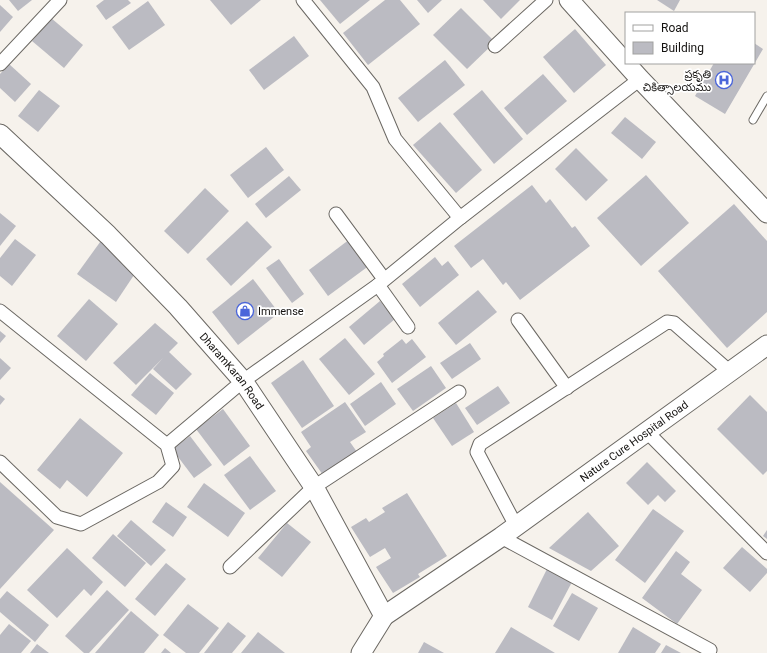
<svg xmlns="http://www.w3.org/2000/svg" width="767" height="653" viewBox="0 0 767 653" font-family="Roboto,'Noto Sans Telugu',sans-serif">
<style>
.building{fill:#bbbbc2}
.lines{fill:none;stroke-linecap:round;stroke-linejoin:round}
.lane-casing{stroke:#6b6863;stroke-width:9}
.street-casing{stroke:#6b6863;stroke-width:15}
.secondary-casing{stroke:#6b6863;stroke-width:21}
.lane{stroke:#fff;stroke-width:7}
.street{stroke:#fff;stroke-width:13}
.secondary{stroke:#fff;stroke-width:19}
.labels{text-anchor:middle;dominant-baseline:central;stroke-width:3.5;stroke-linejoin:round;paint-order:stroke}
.poi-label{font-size:11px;fill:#151311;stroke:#fff;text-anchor:end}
.street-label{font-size:11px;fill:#151311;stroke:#fff}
</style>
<rect width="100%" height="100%" fill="#f6f2ec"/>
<!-- building -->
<g class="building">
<path d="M9,0h23l-14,11z"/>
<path d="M104,0h24l3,3 -25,17 -10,-14z"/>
<path d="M210,0h51l-30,25z"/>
<path d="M320,0h50l-30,24z"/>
<path d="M385,0h15l20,24 -52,41 -25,-32z"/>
<path d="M417,0h25l-14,13z"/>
<path d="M483,0h37l-19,19z"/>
<path d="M657,0h23l-6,11z"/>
<path d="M148,1l17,24 -36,25 -17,-23z"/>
<path d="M0,5l13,12 -13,15z"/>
<path d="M461,8l34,34 -28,27 -34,-34z"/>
<path d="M51,18l32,27 -19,23 -32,-27z"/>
<path d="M575,29l31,36 -32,28 -31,-36z"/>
<path d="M294,36l15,20 -45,34 -15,-20z"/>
<path d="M754,43l9,6 -38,65 -30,-18 19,-33h40z"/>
<path d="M445,60l20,25 -47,37 -20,-24z"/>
<path d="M9,64l22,20 -16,18 -15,-14v-14z"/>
<path d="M543,74l24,27 -40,34 -23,-27z"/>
<path d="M39,90l21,16 -22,26 -20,-16z"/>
<path d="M482,90l41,49 -29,25 -41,-50z"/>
<path d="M625,117l31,25 -14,17 -31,-26z"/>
<path d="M440,122l42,48 -26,23 -43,-48z"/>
<path d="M266,147l18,23 -36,28 -18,-23z"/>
<path d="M576,148l32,32 -22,21 -31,-32z"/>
<path d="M646,175l43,48 -48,43 -44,-48z"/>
<path d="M289,176l12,14 -35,28 -11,-14z"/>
<path d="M532,185l14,18 4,-4 22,29 3,-2 15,20 -70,54 -14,-18 -3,3 -20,-26 -12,9 -17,-22z"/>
<path d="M205,188l24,23 -41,43 -24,-23z"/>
<path d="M734,204l33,37v71l-40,36 -69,-77z"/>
<path d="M0,213l16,13 -16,20z"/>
<path d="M247,221l25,26 -41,39 -25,-27z"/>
<path d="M103,238l35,31 -22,33 -39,-28z"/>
<path d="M15,239l21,16 -24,31 -12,-10v-18z"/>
<path d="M350,239l20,26 -42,31 -19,-26z"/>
<path d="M435,257l7,9 6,-5 11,14 -39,32 -18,-23z"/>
<path d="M279,259l25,35 -12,9 -26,-35z"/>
<path d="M253,279l26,34 -41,32 -26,-33z"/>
<path d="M478,290l19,22 -41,33 -18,-22z"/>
<path d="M89,299l29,25 -32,37 -29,-25z"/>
<path d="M380,301l15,18 -31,26 -15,-18z"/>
<path d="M155,323l23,20 -9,9 23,22 -16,16 -23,-21 10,-11 -27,27 -23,-22z"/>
<path d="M0,331l6,5 -6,7z"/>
<path d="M345,338l30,36 -26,21 -30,-36z"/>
<path d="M402,339l4,5 6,-5 14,18 -34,26 -15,-21 7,-6 -1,-2z"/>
<path d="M470,343l11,16 -29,20 -12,-16z"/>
<path d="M0,358l11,10 -11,12z"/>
<path d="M303,360l31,46 -32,22 -31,-45z"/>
<path d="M431,366l15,22 -33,23 -16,-22z"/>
<path d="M150,373l24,20 -18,22 -25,-20z"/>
<path d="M381,382l15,22 -31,22 -15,-22z"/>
<path d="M498,386l12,17 -33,22 -12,-17z"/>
<path d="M0,395l5,4 -5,6z"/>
<path d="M750,395l17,17v59l-4,4 -46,-46z"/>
<path d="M345,402l21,30 -16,10 7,10 -34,23 -17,-24 5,-4 -10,-15z"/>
<path d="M456,403l18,29 -22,14 -19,-28z"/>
<path d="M223,409l27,37 -26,20 -28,-37z"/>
<path d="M80,418l43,35 -36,44 -20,-17 -7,9 -23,-19z"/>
<path d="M190,436l22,29 -18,13 -22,-29z"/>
<path d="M250,456l26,35 -26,19 -26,-35z"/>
<path d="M647,462l29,29 -11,11 -7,-7 -10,10 -22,-22z"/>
<path d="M0,482l54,48 -54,59z"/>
<path d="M204,483l41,30 -17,24 -41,-30z"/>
<path d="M407,493l40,63 -29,18 2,3 -27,16 -17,-26 15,-9 -6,-10 -15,9 -19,-30 15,-9 3,4 16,-10 -3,-4z"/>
<path d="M166,502l21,15 -14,20 -21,-15z"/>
<path d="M653,509l31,22 -39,52 -30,-23z"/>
<path d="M588,512l31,34 -28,25 -42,-23z"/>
<path d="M131,520l35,30 -15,16 -34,-30z"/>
<path d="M287,523l24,19 -29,35 -24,-19z"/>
<path d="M767,530v9l-4,-3z"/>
<path d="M113,534l33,29 -21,24 -33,-29z"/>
<path d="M742,547l25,22v4l-17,19 -27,-24z"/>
<path d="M67,548l36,34 -12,14 -7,-7 -27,29 -30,-28z"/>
<path d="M676,551l14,11 -9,12 21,16 -25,34 -35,-26z"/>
<path d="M166,563l20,16 -31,37 -20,-17z"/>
<path d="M547,569l25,13 -20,38 -24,-13z"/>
<path d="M107,590l22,20 -40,43h-5l-19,-17z"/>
<path d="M7,591l42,34 -14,17 -35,-30v-13z"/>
<path d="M572,593l26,15 -19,33 -26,-15z"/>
<path d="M188,604l31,24 -20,25h-13l-23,-18z"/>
<path d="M131,611l28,24 -15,18h-49z"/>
<path d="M228,622l18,14 -14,17h-28z"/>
<path d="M9,624l22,17 -10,12h-21v-18z"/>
<path d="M511,627l44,26h-60z"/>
<path d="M633,627l28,17 -6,9h-37z"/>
<path d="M258,632l27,21h-44z"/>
<path d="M424,642l20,11h-26z"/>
<path d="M37,644l12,9h-19z"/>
<path d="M666,645l15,8h-20z"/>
<path d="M165,648l6,5h-10z"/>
</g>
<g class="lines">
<!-- lane casing -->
<g class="lane-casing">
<path id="lane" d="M753,120l14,-24"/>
</g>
<!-- street casing -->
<g class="street-casing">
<g id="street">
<path d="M303,0l70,87 22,52 65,79"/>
<path d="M495,46l51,-46"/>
<path d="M0,64l60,-64"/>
<path d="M336,214l48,65"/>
<path d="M378,285l30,42"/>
<path d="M0,311l167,134 6,21 -15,16 -77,42 -24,-7 -57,-55"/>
<path d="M518,320l49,68"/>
<path d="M647,432l120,121"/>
<path d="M167,445l76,-64 135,-96 82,-67 180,-139"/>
<path d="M516,526l-39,-74 3,-8 187,-122 7,1 56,49"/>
<path d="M501,537l209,113"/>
<path d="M230,567l84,-80 145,-95"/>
</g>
</g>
<!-- secondary casing -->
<g class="secondary-casing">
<g id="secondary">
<path d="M569,0l71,79 127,134"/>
<path id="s1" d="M0,134l108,101 70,72 65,74 71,106 70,129 -23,37"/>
<path id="s2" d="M384,616l117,-79 266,-192"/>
</g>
</g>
<!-- lane -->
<use href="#lane" class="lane"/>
<!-- street -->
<use href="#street" class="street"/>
<!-- secondary -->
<use href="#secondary" class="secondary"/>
</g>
<!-- icons -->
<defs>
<g id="hospital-ring" transform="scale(0.9)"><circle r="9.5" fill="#fff" stroke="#4b66da" stroke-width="1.5"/><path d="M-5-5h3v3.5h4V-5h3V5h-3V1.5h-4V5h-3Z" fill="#4b66da"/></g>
<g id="shop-ring" transform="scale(0.9)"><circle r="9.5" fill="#fff" stroke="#4b66da" stroke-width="1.5"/><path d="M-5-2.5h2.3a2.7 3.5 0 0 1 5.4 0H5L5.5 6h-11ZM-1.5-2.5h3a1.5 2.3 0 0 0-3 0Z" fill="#4b66da"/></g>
</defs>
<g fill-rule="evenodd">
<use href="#hospital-ring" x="724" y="80"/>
<use href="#shop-ring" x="245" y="311"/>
</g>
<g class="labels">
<!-- poi labels -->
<g class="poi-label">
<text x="711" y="74">ప్రకృతి<tspan x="711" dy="13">చికిత్సాలయము</tspan></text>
<text x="258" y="311" text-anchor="start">Immense</text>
</g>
<!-- street labels -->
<g class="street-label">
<text stroke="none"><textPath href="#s1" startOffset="332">DharamKaran Road</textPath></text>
<text stroke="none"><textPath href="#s2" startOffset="305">Nature Cure Hospital Road</textPath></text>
</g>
</g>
<!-- legend -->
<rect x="625" y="12" width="130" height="52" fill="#ffffff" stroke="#a1a1a0"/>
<rect x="633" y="25" width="20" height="6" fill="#ffffff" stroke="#a1a1a0"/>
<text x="661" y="32" font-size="12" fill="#151311">Road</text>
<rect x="633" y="42" width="20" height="12" fill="#bbbbc2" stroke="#a1a1a0"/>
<text x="661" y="52" font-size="12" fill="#151311">Building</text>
</svg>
